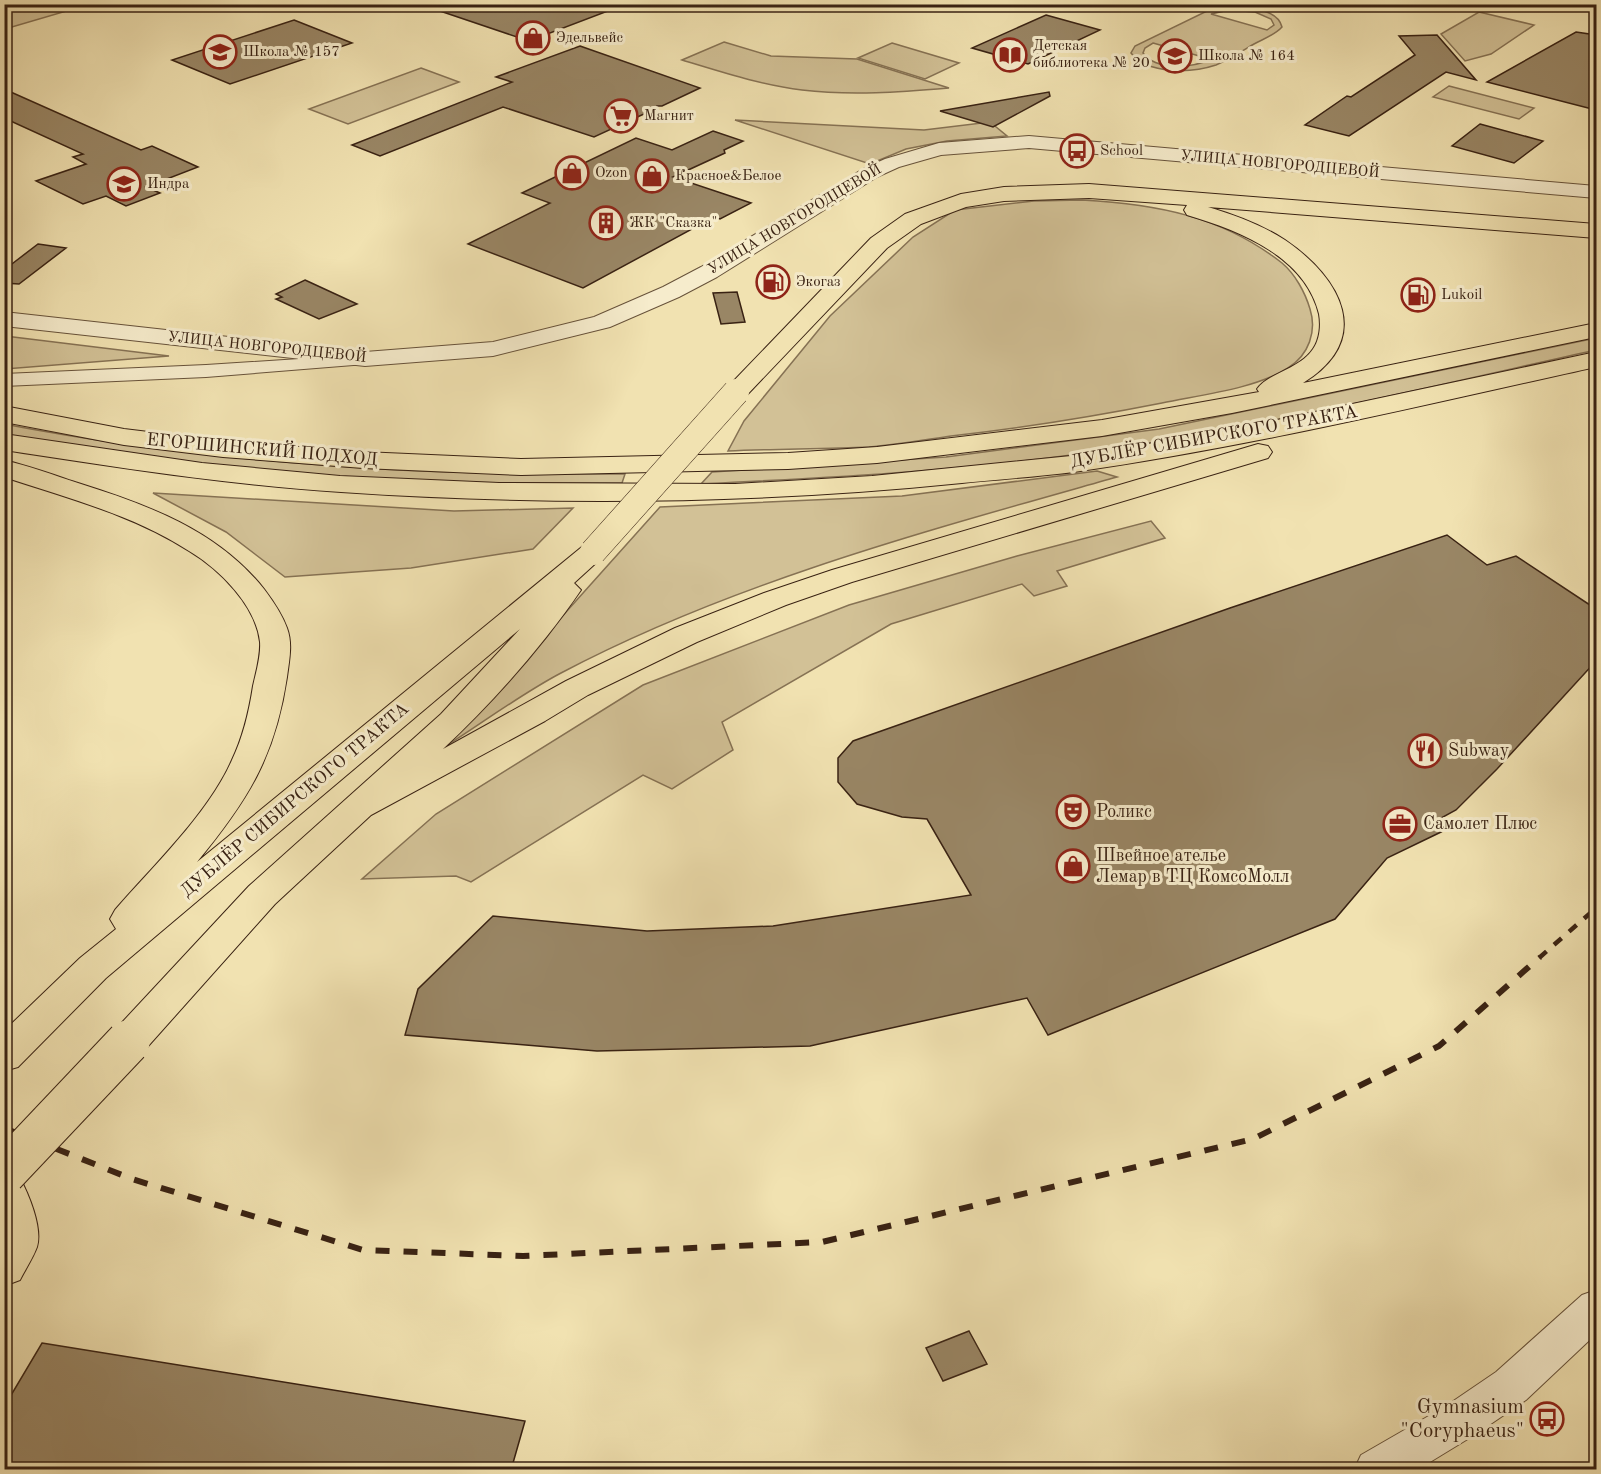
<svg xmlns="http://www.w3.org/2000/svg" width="1601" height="1474" viewBox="0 0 1601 1474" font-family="'Old Standard TT',serif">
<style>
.green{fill:#d2c196;stroke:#867254;stroke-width:1.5;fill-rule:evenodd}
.building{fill:#998665;stroke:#392213;stroke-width:1.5}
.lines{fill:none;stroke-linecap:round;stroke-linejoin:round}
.minor-casing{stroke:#67523a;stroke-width:2}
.tertiary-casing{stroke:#67523a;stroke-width:2}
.primary-casing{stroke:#392213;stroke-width:2}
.minor{fill:#f6eccc;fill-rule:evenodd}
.tertiary{fill:#f6eccc;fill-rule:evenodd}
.primary{fill:#f1e2b1;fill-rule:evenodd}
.rail-far1{stroke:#392213;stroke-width:4.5;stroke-dasharray:10 10;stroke-linecap:butt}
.rail{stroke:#392213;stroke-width:6;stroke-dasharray:14 14;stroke-linecap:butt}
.primary-bridge-far1-casing{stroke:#392213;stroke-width:27;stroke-linecap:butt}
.primary-bridge-casing{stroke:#392213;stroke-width:45;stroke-linecap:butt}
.primary-bridge-far1{stroke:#f1e2b1;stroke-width:26}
.primary-bridge{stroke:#f1e2b1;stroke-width:43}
.labels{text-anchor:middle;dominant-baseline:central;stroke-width:6;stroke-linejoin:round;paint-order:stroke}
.far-poi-label{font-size:15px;fill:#392213;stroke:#f6eccc;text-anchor:start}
.far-street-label{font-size:15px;fill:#392213;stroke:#f6eccc}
.street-label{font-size:18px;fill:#392213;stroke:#f6eccc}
.poi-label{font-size:18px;fill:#392213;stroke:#f6eccc;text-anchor:start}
.near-poi-label{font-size:21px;fill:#392213;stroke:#f6eccc;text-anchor:end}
</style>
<rect width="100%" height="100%" fill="#f1e2b1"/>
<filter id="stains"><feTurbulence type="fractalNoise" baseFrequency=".00333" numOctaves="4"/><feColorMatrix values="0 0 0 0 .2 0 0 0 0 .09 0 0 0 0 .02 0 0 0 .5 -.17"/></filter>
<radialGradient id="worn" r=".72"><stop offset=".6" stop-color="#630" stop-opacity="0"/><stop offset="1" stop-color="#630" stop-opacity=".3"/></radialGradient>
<!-- green -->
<g class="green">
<path d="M5,4h82v1l-82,24z"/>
<path d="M1238,7c15,1 40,3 44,20 -7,8 -19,12 -28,17 -12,7 -25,16 -38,21 -24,8 -68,10 -85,-12l4,-7 74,-36zM1229,10l26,2 16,7 3,6 -7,5 -56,-16zM1153,43l57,16h1c-18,9 -55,12 -68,-6l2,-5z"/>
<path d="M1479,12l55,13 -43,29 -26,7 -24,-27z"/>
<path d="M724,42l47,14 86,3 92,29c-48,4 -98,8 -147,2 -41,-5 -80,-18 -120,-30z"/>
<path d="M892,43l67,20 -34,16 -67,-21z"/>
<path d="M421,68l38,14 -111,42 -39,-15z"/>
<path d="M1449,86l85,22 -15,11 -86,-22z"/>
<path d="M735,120l189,10 66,-8 17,14 -60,5 -41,8 -36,15z"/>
<path d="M1082,200c74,4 140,16 200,63 13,11 23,29 28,46 7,22 -1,46 -22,59 -33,21 -88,27 -126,35 -71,14 -140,25 -211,33 -27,4 -55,9 -82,11 -47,2 -94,2 -141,4l16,-30 86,-105 83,-79 42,-27 79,-9z"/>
<path d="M5,336l164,20 -164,13z"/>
<path d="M1596,338v12c-158,35 -317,73 -477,98 -139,22 -278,29 -418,36l11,-12 234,-15 213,-28z"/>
<path d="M4,424c130,25 262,39 394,46 75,4 151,4 227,4l-3,9c-124,0 -249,1 -373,-13 -82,-10 -163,-23 -244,-35z"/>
<path d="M1097,471l20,6c-187,53 -384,105 -556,196 -40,21 -77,49 -115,73l214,-239 242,-11z"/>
<path d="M153,493l301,18 119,-3 -40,41 -122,19 -126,9 -59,-45z"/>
<path d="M1151,521l14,17 -108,33 10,15 -33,10 -12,-12 -131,40 -169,98 11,28 -61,39 -29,-14 -172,107 -15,-6 -94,3 74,-65 207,-129 206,-80 168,-49z"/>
</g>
<!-- building -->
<g class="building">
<path d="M432,4h189v2l-92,35 -98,-33z"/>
<path d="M1046,15l54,15 -72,34 -56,-16z"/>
<path d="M294,20l58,23 -122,41 -58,-24z"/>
<path d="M1576,32l20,3v75l-109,-28z"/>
<path d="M1437,35l39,45 -30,-8 -97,64 -44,-11 42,-29 4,1 64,-42 -16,-19z"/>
<path d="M580,46l120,42 -38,18h-5v2l-63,29 -91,-30 -123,49 -28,-11 160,-63 -16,-5z"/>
<path d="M4,89l137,61 11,-4 46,21 -52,20 14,6 -34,13 -20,-10 -23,8 -47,-23 50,-17 -13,-7 10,-3 -79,-36z"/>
<path d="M1049,92l1,4 -57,31 -53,-16z"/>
<path d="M1480,124l63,17 -29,22 -62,-17z"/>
<path d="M713,131l30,10 -19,9 1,3 -52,24 78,26 -31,16 -6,-2 -131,71 -115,-44 82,-41 -28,-10 114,-55 36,12z"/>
<path d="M38,244l28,4 -47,36 -15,-1v-13z"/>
<path d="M305,280l52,24 -38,15 -43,-20 6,-2 -6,-3z"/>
<path d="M737,292l8,30 -24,2 -8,-31z"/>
<path d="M1447,535l40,30 29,-9 80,53v52l-99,108 -41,41 -26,14 11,8 -54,26 -52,61 -287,116 -21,-37 -217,48 -213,5 -192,-16 13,-46 75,-73 154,15 126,-5 198,-31 -44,-76 -25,-2 -45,-13 -19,-22v-24l15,-17 377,-133z"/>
<path d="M969,1331l18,33 -44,17 -17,-33z"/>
<path d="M42,1343l483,78 -14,49h-507v-63z"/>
</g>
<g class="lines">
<!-- minor casing -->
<g class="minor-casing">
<path id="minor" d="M360,355l6,1 3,4 -3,4 -160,13 -202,9v-12l202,-9z"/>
</g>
<!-- tertiary casing -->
<g class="tertiary-casing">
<g id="tertiary">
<path d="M1029,136l567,50v12l-567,-50 -88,7 -42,12 -22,10 -160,100 -38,20 -69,30 -117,29 -128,10 -361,-40v-14l361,40 128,-10 101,-25 69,-30 38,-20 162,-98 22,-10 54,-16z"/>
<path d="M1596,1290v44l-70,66 -50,34 -59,36h-63l7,-15 85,-49 50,-34 86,-77z"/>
</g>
</g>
<!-- primary casing -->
<g class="primary-casing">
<g id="primary">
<path d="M1089,184l507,40v14l-388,-31c27,8 54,18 77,33 57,39 89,99 18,143l293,-60v14l-364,76 -130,23 -225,27 -89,6 -267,6 -158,-7 -140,-11 -99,-12 -120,-23v-16l120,23 99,12 140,11 158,7 267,-6 89,-6 225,-27 157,-28 -2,-3c11,-16 43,-20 56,-40 7,-10 8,-24 6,-35 -14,-58 -81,-84 -132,-99l-3,-5 3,-5 -98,-7 -85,3 -38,6 -45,17 -34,24 -142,149 -9,3 -9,-3 -4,-5 148,-154 34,-24 56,-20 43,-7z"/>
<path d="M1596,352v15c-173,38 -346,80 -522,105 -37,5 -75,7 -112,11 -206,21 -415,23 -621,9 -113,-7 -225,-25 -337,-42v-16l198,29 138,13 159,7 236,1 137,-8 199,-20 141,-22z"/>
<path d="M1258,444l10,2 4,6 -4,6 -416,124 -66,23 -89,37 -109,53 -43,26 -174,94 -96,89 -133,149 -14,4 -14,-4 -6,-11 6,-11 135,-145 192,-172 79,-85 -414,349 -88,89 -14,4v-40l76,-73 36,-29 -6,-10 5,-9c38,-44 94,-97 117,-150 11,-23 17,-48 21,-74 3,-14 8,-30 7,-44 -4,-37 -41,-73 -71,-91 -55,-36 -122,-53 -185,-74v-17c25,6 50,15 74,23 70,22 139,47 186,106 9,12 18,25 23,39 6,16 2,33 0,49 -12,80 -39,123 -90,185l386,-316 10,-3 10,3 5,6 -34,31 7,7c-39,57 -88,112 -138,159l123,-68 109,-53 89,-35 68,-23z"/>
<path d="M4,1171l15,5c9,17 24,51 18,71 -4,11 -12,23 -17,33l-16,6z"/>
</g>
</g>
<!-- minor -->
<use href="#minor" class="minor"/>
<!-- tertiary -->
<use href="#tertiary" class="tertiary"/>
<!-- primary -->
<use href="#primary" class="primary"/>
<!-- rail-far1 -->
<path class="rail-far1" d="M1539,958l57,-50"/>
<!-- rail -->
<path class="rail" d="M4,1128l128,51 231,71 160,6 299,-14 431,-103 186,-93 101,-89"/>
<!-- primary-bridge-far1 casing -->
<g class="primary-bridge-far1-casing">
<path id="primary-bridge-far1" d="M593,552l143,-160"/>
</g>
<!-- primary-bridge casing -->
<g class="primary-bridge-casing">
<path id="primary-bridge" d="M4,1173l124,-131"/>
</g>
<!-- primary-bridge-far1 -->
<use href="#primary-bridge-far1" class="primary-bridge-far1"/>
<!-- primary-bridge -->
<use href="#primary-bridge" class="primary-bridge"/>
</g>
<!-- icons -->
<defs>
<g id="shop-ring" transform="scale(1.725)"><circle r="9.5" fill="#f6eccc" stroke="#8f2418" stroke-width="1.5"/><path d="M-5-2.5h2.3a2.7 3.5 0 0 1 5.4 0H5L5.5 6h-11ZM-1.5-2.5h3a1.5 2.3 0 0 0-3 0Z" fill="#8f2418"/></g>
<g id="school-ring" transform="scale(1.725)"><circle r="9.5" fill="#f6eccc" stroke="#8f2418" stroke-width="1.5"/><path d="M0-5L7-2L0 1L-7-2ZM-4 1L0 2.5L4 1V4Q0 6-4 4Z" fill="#8f2418"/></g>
<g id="library-ring" transform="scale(1.725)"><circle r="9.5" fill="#f6eccc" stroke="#8f2418" stroke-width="1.5"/><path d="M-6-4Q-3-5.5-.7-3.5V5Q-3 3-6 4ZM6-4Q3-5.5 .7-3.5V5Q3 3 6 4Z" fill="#8f2418"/></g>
<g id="supermarket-ring" transform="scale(1.725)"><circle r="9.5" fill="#f6eccc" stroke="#8f2418" stroke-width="1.5"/><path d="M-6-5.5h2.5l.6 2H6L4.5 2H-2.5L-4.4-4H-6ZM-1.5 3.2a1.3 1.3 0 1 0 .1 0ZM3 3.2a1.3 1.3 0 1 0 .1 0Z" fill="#8f2418"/></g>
<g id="bus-ring" transform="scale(1.725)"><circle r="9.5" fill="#f6eccc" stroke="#8f2418" stroke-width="1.5"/><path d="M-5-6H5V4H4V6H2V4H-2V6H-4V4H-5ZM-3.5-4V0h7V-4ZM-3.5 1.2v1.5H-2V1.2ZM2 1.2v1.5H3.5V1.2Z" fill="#8f2418"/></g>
<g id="building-ring" transform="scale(1.725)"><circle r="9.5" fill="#f6eccc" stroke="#8f2418" stroke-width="1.5"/><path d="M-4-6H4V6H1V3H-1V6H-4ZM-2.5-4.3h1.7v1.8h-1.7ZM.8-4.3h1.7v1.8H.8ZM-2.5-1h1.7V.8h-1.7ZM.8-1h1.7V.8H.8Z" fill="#8f2418"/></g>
<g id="fuel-ring" transform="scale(1.725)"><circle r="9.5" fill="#f6eccc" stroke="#8f2418" stroke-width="1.5"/><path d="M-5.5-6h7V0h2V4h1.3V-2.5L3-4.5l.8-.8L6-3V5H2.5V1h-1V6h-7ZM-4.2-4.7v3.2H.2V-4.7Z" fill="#8f2418"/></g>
<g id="restaurant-ring" transform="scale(1.725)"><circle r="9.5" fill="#f6eccc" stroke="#8f2418" stroke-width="1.5"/><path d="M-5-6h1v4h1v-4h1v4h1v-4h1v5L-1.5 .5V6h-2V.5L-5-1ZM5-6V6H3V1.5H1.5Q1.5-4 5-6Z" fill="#8f2418"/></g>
<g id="theatre-ring" transform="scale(1.725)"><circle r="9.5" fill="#f6eccc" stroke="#8f2418" stroke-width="1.5"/><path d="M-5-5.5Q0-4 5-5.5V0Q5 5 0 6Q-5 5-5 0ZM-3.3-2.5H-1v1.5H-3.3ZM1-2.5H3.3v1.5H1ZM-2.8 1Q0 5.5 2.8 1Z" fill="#8f2418"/></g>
<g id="office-ring" transform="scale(1.725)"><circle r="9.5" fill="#f6eccc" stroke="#8f2418" stroke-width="1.5"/><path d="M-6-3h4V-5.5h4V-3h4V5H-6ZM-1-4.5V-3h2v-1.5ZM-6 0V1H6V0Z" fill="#8f2418"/></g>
</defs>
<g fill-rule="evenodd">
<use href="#shop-ring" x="533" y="38"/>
<use href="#school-ring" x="220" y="52"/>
<use href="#library-ring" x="1010" y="55"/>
<use href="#school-ring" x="1175" y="56"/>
<use href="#supermarket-ring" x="621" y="116"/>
<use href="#bus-ring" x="1077" y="151"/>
<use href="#shop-ring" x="572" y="173"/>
<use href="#shop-ring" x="652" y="176"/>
<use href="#school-ring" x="124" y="184"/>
<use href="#building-ring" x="606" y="223"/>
<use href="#fuel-ring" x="773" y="282"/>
<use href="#fuel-ring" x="1418" y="295"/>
<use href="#restaurant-ring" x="1425" y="751"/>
<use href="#theatre-ring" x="1073" y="812"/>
<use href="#office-ring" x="1400" y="824"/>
<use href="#shop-ring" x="1073" y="866"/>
<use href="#bus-ring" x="1547" y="1419"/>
</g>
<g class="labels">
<!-- far-poi labels -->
<g class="far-poi-label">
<text x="556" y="38">Эдельвейс</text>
<text x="1033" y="46">Детская<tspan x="1033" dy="17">библиотека № 20</tspan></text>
<text x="243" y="52">Школа № 157</text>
<text x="1198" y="56">Школа № 164</text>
<text x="644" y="116">Магнит</text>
<text x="1100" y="151">School</text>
<text x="595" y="173">Ozon</text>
<text x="675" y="176">Красное&amp;Белое</text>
<text x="147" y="184">Индра</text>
<text x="629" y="223">ЖК "Сказка"</text>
<text x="796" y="282">Экогаз</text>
<text x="1441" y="295">Lukoil</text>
</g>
<!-- far-street labels -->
<g class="far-street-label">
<text transform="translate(1280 165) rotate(5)">УЛИЦА НОВГОРОДЦЕВОЙ</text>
<text transform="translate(795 220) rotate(-31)">УЛИЦА НОВГОРОДЦЕВОЙ</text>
<text transform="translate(267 348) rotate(6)">УЛИЦА НОВГОРОДЦЕВОЙ</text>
</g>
<!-- street labels -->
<g class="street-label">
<text transform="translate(1214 437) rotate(-10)">ДУБЛЁР СИБИРСКОГО ТРАКТА</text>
<text transform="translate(262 450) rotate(5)">ЕГОРШИНСКИЙ ПОДХОД</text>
<text transform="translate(295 800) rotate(-40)">ДУБЛЁР СИБИРСКОГО ТРАКТА</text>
</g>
<!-- poi labels -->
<g class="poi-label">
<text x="1448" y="751">Subway</text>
<text x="1096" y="812">Роликс</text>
<text x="1423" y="824">Самолет Плюс</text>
<text x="1096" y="856">Швейное ателье<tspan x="1096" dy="21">Лемар в ТЦ КомсоМолл</tspan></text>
</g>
<!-- near-poi labels -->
<g class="near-poi-label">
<text x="1524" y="1407">Gymnasium<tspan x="1524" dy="24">"Coryphaeus"</tspan></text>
</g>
</g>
<!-- margin -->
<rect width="1601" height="1474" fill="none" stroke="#f1e2b1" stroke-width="24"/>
<rect x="6" y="6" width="1589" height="1462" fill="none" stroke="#392213" stroke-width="3"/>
<rect x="12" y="12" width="1577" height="1450" fill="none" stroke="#392213" stroke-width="1.5"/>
<rect width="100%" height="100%" filter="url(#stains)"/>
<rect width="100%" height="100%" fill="url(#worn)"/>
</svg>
